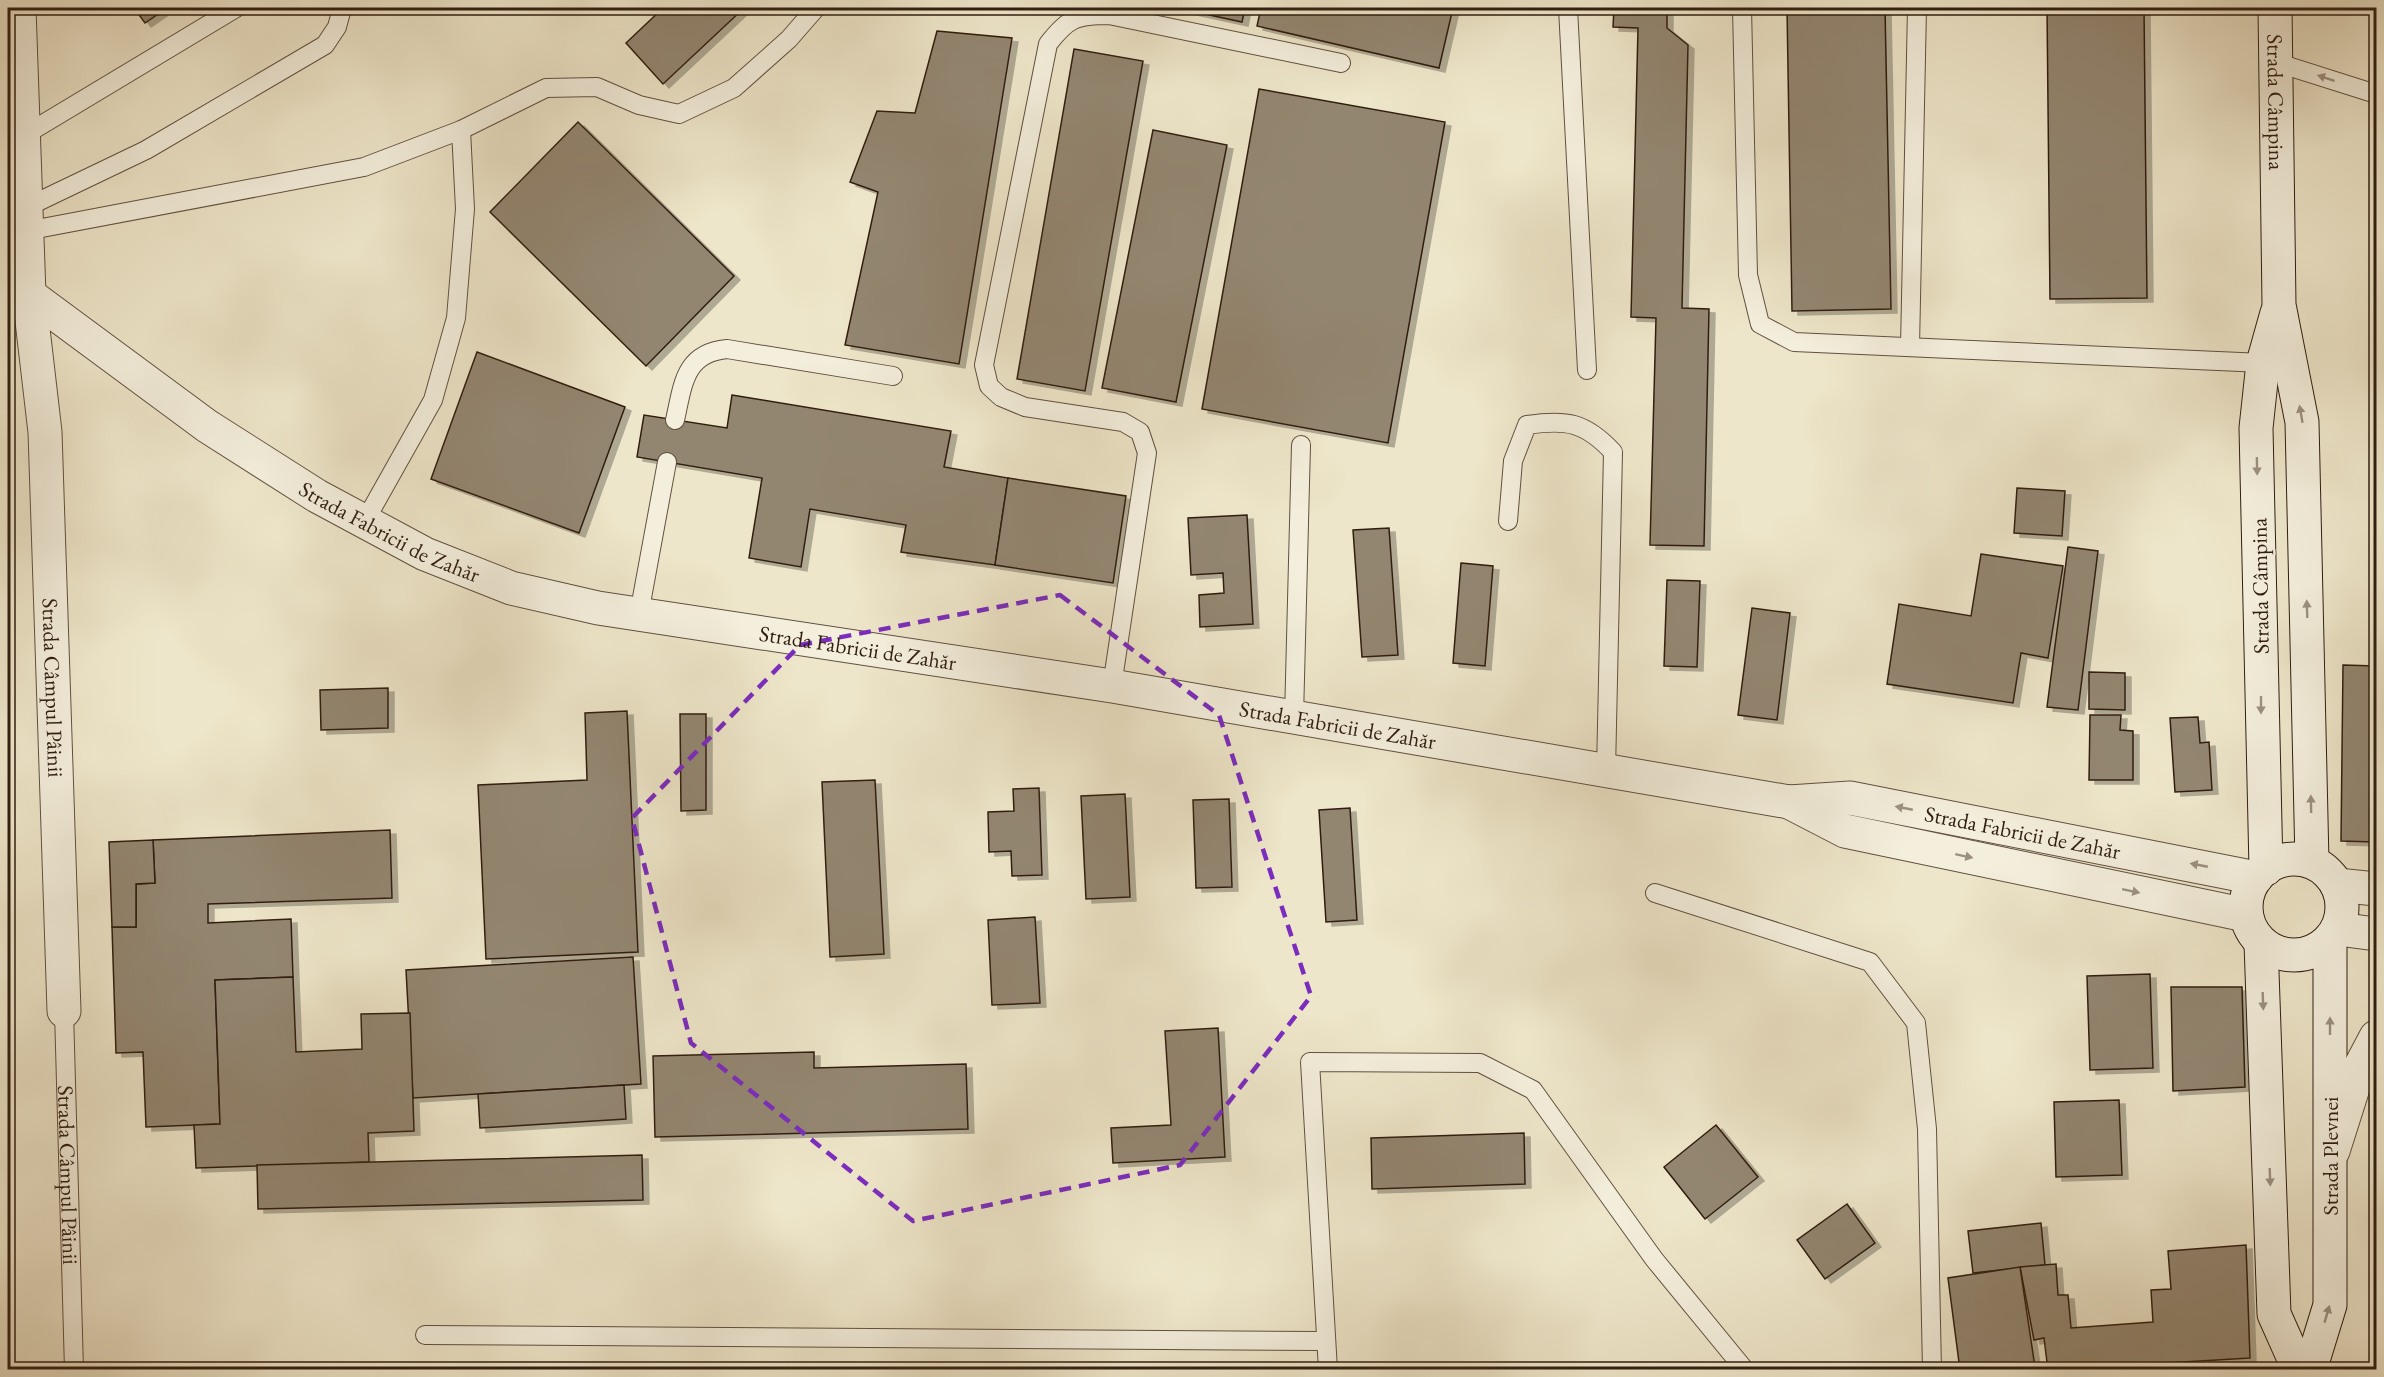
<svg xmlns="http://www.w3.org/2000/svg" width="2384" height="1377" viewBox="0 0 2384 1377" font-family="'EB Garamond',serif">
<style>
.building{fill:#938671;stroke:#301e11;stroke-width:1.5;filter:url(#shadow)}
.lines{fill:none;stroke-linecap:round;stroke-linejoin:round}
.service-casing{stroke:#60503f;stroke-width:20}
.minor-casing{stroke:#60503f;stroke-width:35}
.tertiary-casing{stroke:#60503f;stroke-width:35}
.secondary-casing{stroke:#301e11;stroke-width:35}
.service{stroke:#f4efdd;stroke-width:18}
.minor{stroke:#f4efdd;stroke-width:33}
.tertiary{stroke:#f4efdd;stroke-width:33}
.secondary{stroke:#f4efdd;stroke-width:33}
.oneway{fill:#9c9181}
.marked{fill:none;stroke:#7b2cbf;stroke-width:4.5;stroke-dasharray:12 8;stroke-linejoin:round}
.labels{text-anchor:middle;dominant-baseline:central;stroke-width:4.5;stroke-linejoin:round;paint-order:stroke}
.street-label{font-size:22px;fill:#301e11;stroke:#f4efdd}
</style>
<defs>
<filter id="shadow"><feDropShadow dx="6" dy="4" stdDeviation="0" flood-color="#0004"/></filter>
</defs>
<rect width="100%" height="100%" fill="#eee6ca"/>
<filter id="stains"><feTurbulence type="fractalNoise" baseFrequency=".00333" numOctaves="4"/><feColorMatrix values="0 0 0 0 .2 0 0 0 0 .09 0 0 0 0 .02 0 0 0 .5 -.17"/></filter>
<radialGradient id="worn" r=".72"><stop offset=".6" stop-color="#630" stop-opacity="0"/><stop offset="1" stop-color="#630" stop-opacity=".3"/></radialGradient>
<!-- building -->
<g class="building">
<path d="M134,8h33l-22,15z"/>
<path d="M663,8h81l-81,76 -37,-41z"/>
<path d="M1177,8h68l-3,14z"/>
<path d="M1261,8h192l-14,60 -182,-42z"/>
<path d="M1614,8h53v20l21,17 -6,263 27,1 -5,237 -54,-1 6,-227 -25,-1 7,-289 -25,-1z"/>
<path d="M1787,8h98l6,301 -99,2z"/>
<path d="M2047,8h97l3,290 -97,1z"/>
<path d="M937,31l75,7 -53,326 -114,-19 33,-153 -28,-10 27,-71 38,2z"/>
<path d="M1074,49l69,12 -58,330 -68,-12z"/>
<path d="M1259,89l186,33 -57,321 -186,-34z"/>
<path d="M578,122l156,154 -88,90 -156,-154z"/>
<path d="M1153,130l74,15 -51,257 -74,-14z"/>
<path d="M477,352l148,55 -46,126 -148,-54z"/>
<path d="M732,395l219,36 -7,36 64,11 -13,87 -94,-13 5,-27 -96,-16 -9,58 -52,-9 13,-80 -125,-21 7,-42 83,13z"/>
<path d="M1008,478l118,18 -13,87 -118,-18z"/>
<path d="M2017,488l48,3 -3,45 -48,-3z"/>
<path d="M1247,515l6,109 -53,3 -1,-32 25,-2 -1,-20 -32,2 -3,-57z"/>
<path d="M1389,528l9,127 -36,2 -9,-127z"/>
<path d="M2068,547l30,4 -20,159 -31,-3z"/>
<path d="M1981,554l82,12 -15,92 -27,-5 -8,50 -126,-19 12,-80 72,12z"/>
<path d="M1461,563l32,3 -8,100 -32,-3z"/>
<path d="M1667,580l33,1 -3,86 -33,-1z"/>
<path d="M1752,608l38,5 -13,107 -39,-5z"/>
<path d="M2343,665l33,1 -1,176 -34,-1z"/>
<path d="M2089,672l36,1v37l-36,-1z"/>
<path d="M388,688v40l-67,2 -1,-40z"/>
<path d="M627,711l11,241 -152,7 -8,-174 109,-5 -2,-67z"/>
<path d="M680,714h26v96l-25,1z"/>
<path d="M2090,715h31l-1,15 13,1v49h-44z"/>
<path d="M2198,717l2,26 9,-1 3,48 -37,2 -5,-74z"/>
<path d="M875,780l9,174 -54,3 -8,-175z"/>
<path d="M1039,788l3,87 -30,1 -1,-25 -22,1 -1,-40 26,-1 -1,-22z"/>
<path d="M1125,794l5,103 -44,2 -5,-103z"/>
<path d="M1229,799l3,88 -36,1 -3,-88z"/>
<path d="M1350,808l7,112 -31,2 -7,-112z"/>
<path d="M390,830l2,68 -184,6v19l83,-4 2,58 -78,3 5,144 -74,3 -3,-75 -27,1 -4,-126h24v-43l19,-1 -2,-43z"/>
<path d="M153,840l2,43 -19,1v43h-24l-3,-85z"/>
<path d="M1035,917l5,86 -48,2 -4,-85z"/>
<path d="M633,957l8,127 -228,14 -7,-128z"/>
<path d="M2150,974l3,94 -63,2 -3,-94z"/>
<path d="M293,977l3,75 66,-3 -1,-35 49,-1 4,118 -46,2 1,29 -173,6 -2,-43 26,-1 -5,-144z"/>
<path d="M2171,987h71l3,100 -72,4z"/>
<path d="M1218,1028l7,129 -112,6 -2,-35 60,-3 -6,-94z"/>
<path d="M814,1052v16l152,-4 2,65 -313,8 -2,-81z"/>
<path d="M624,1085l2,34 -146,9 -2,-34z"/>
<path d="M2119,1100l3,75 -66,2 -2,-75z"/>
<path d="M1716,1125l42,52 -53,42 -41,-52z"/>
<path d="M1524,1133l1,51 -153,5 -1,-51z"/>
<path d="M642,1155l1,45 -385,9 -1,-44z"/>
<path d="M1847,1204l28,39 -50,36 -28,-39z"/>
<path d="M2041,1223l4,42 -72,8 -5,-42z"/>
<path d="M2246,1245l4,113 -202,12 -4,-32 -10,2 -14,-73 36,-3 2,31h10l3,33 82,-6 -2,-32 20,-1 -3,-38z"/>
<path d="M2020,1267l15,100 -75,3 -12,-92z"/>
</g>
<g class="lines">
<!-- service casing -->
<g class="service-casing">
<g id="service">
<path d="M1568,8l19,362"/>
<path d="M1742,8l6,267 12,49 34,18 469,21"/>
<path d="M2275,62l101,32"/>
<path d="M23,136l213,-128"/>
<path d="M25,208l121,-58 179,-105 12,-18 4,-15 -2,-4"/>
<path d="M26,231l338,-64 97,-37 85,-42 51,-1 42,18 40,9 55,-26 55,-49 27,-31"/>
<path d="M1910,347l7,-339"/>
<path d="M675,420c8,-35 9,-67 52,-71l166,27"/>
<path d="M365,521l68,-121 23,-82 9,-109 -4,-79"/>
<path d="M1508,521l5,-60 14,-36c39,-6 58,-3 86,27l-7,319"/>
<path d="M639,614l28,-152"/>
<path d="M1112,686l35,-233 -7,-21 -17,-10 -98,-15 -24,-10 -12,-11 -5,-21 64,-321c20,-26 28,-29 61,-29l232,48"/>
<path d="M1294,717l7,-272"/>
<path d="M1655,893l215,69 46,61 11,106 5,241"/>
<path id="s1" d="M64,1011l10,359"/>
<path d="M425,1335l899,6"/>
<path d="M1328,1370l-18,-308 170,1 53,27 121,169 91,111"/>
</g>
</g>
<!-- minor casing -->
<g class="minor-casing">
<g id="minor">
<path id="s2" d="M19,8l10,287 16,137 19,579"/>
<path d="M2337,885l39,4"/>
<path d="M2338,929l38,5"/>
<path d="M2333,1151l26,-82 17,-32"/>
</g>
</g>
<!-- tertiary casing -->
<g class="tertiary-casing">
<g id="tertiary">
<path id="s3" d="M8,279l199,147 110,70 108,58 86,34 87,20 514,78 677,116 61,-4 406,80"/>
<path d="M1789,802l56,29 401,84"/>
</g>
</g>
<!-- secondary casing -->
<g class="secondary-casing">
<g id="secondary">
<path id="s4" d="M2275,8l4,297 23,117 10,440"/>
<circle cx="2294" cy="907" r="48"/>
<path d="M2266,869l-10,-441 7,-65 14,-50"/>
<path d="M2261,943l13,371 25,56"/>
<path d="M2310,1370l20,-65v-365"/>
</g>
</g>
<!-- service -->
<use href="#service" class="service"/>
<!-- minor -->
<use href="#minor" class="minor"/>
<!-- tertiary -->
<use href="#tertiary" class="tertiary"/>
<!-- secondary -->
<use href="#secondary" class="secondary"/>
</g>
<!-- one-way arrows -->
<defs><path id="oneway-solid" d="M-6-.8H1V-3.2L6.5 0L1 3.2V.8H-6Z" transform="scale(1.5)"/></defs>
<g class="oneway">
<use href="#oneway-solid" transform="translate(2326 78) rotate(-162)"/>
<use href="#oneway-solid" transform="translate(2301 414) rotate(-100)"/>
<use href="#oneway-solid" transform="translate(2257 466) rotate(89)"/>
<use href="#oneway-solid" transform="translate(2307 609) rotate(-92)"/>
<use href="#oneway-solid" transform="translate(2261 705) rotate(90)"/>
<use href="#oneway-solid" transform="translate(2311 804) rotate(-91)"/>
<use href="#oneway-solid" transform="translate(1904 808) rotate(-169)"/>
<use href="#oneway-solid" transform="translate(1964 856) rotate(12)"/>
<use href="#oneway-solid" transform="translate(2199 865) rotate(-169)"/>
<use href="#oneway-solid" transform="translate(2131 891) rotate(12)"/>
<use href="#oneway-solid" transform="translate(2263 1001) rotate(88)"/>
<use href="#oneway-solid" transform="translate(2330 1026) rotate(-90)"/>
<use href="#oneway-solid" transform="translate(2270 1177) rotate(88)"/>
<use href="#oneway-solid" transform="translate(2327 1314) rotate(-74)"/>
</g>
<!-- marked area -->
<path class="marked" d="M1060,595l159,120 92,281 -131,169 -267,56 -222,-178 -59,-225 168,-173z"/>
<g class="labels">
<!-- street labels -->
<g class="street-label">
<text stroke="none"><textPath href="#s4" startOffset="94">Strada Câmpina</textPath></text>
<text stroke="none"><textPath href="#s3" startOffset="459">Strada Fabricii de Zahăr</textPath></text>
<text transform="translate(2260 586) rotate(-91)">Strada Câmpina</text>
<text stroke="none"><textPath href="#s3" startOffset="945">Strada Fabricii de Zahăr</textPath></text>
<text stroke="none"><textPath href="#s2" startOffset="681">Strada Câmpul Pâinii</textPath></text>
<text stroke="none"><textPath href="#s3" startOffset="1431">Strada Fabricii de Zahăr</textPath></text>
<text stroke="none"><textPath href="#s3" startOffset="2126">Strada Fabricii de Zahăr</textPath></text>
<text transform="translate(2330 1156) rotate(-90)">Strada Plevnei</text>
<text stroke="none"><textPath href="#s1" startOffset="164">Strada Câmpul Pâinii</textPath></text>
</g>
</g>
<!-- margin -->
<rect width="2384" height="1377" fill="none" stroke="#eee6ca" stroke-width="30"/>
<rect x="9" y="9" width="2366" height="1359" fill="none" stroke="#301e11" stroke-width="3"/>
<rect x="15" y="15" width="2354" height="1347" fill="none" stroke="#301e11" stroke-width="1.5"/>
<rect width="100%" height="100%" filter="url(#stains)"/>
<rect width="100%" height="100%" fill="url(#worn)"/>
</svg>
